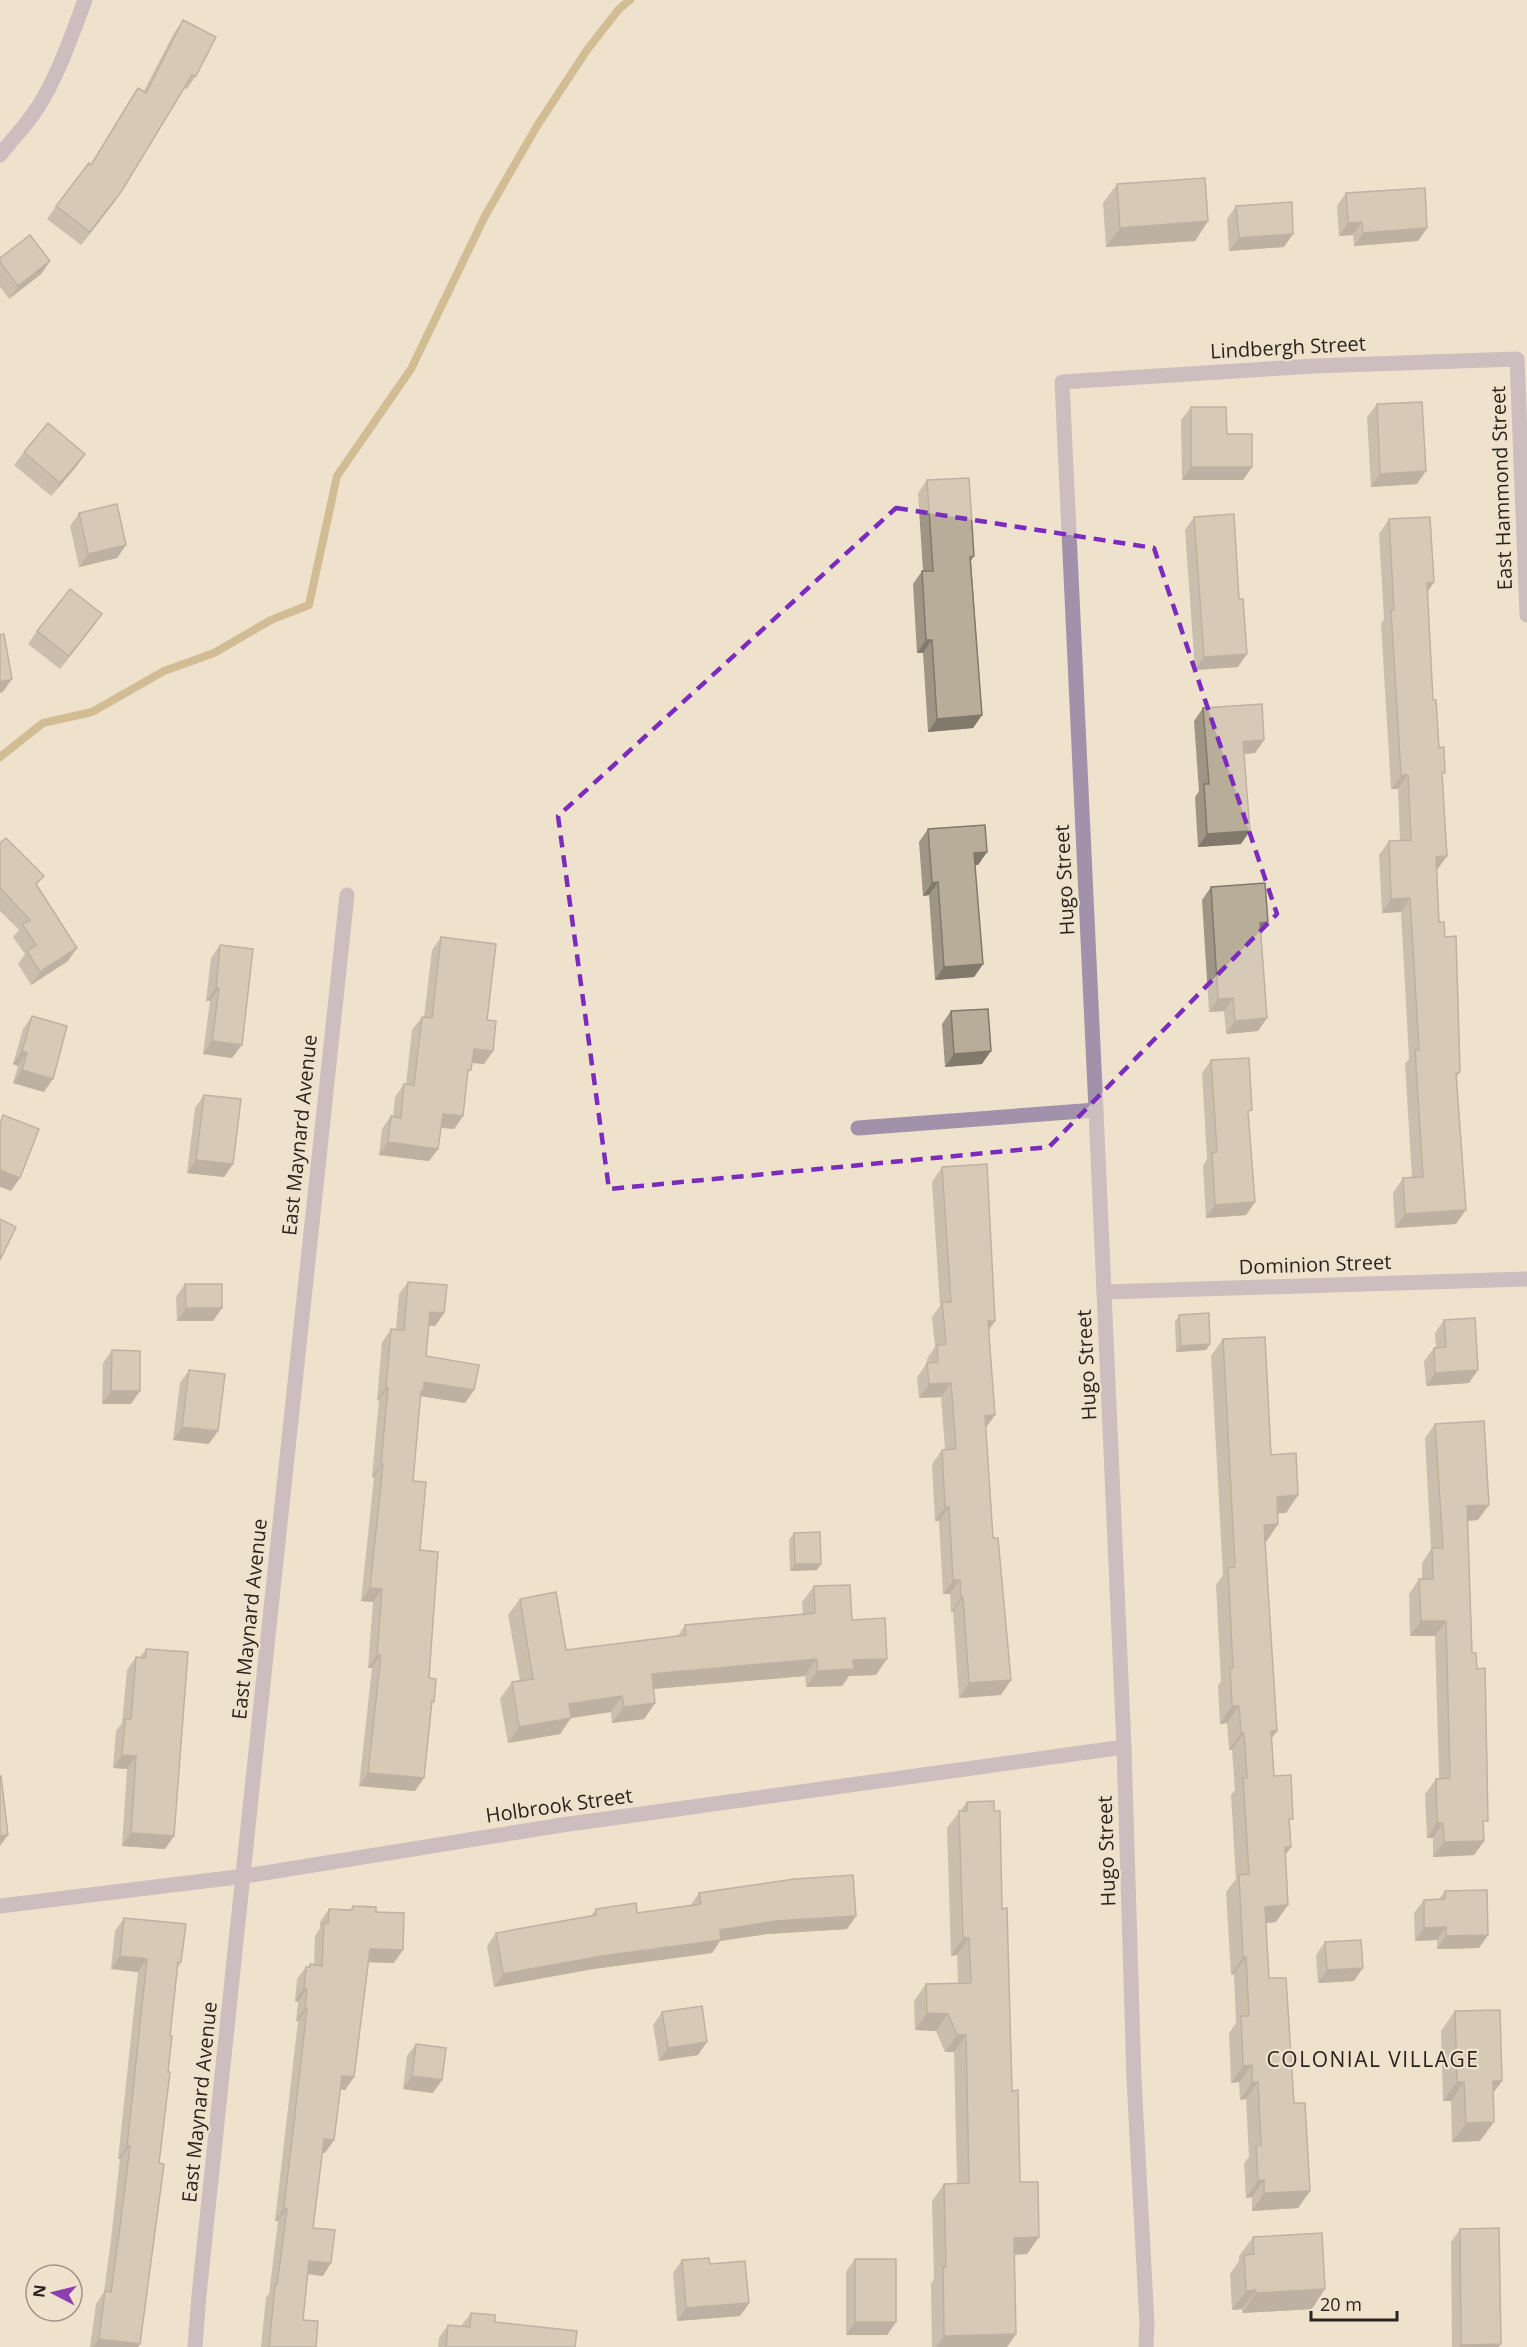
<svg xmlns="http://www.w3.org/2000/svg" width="1527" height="2347" viewBox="0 0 1527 2347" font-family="'Open Sans',sans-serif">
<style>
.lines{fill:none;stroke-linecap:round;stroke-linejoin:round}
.stream{stroke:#b08e4f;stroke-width:8}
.minor{stroke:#a291aa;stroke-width:15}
.wall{fill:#9e9584}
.shaded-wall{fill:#81796b}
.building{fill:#b8ad99;stroke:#81796b;stroke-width:1.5}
.marked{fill:none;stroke:#7b2cbf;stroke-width:4.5;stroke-dasharray:12 8;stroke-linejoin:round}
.labels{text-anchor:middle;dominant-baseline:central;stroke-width:4.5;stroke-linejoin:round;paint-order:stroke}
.street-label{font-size:20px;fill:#29241d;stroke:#eee2cd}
.neighbourhood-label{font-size:21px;letter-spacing:1.5px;fill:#29241d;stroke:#eee2cd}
</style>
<rect width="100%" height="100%" fill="#eee2cd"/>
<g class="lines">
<!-- stream -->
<path class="stream" d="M0,757l43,-34 49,-11 72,-41 50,-18 57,-33 38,-15 28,-129 74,-107 74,-153 52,-90 50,-76 32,-41 11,-9"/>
<!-- minor -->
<g class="minor">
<path d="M0,155c12,-16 27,-30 38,-48 21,-33 33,-70 47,-107"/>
<path d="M858,1128l238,-18"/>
<path d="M1104,1292l423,-13"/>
<path d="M0,1906l245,-30 317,-51 562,-78"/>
<path d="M195,2347l4,-52c51,-467 95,-933 148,-1400"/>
<path d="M1146,2347l1,-23 -13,-245 -10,-332 -28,-637 -34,-728 252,-16 203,-7 10,256"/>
</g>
</g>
<!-- wall -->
<g class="wall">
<path d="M183,20l13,56 -9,13 -3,-1 -72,117 -31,40 -34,-26 9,-13 35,-41 38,-64 9,-13 6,3 30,-58z"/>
<path d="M1117,184l91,37 -13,20 -89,6 -3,-44z"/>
<path d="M1346,193l81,35 -9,13 -64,5 -1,-11 -14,1 -2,-30z"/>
<path d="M1236,206l48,41 -55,4 -2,-32z"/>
<path d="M0,258l50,3 -9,13 -32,25 -9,-12z"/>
<path d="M1377,404l40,80 -46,3 -4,-70z"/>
<path d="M1191,407l36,27 25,33 -9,13h-61l-1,-60z"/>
<path d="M24,452l61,2 -9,13 -25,29 -37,-31z"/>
<path d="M927,480l47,76 -3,5 11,154 -9,13 -45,4 -5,-79h-6l-4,-69 9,-13h1l-5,-78z"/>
<path d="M79,513l47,32 -9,13 -38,9 -9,-41z"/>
<path d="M1194,517l45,82 -1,68 -43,3 -10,-140z"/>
<path d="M1389,519l45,63 -7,10 6,108 9,77 5,79 -11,14 3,52 6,15 15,135 -4,6v146l-61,4 -2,-35 10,-15h9l-7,-114 4,-5 -8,-147 -19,1 -3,-58 10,-14h11l-2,-52h-7l-10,-165 3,-5 -5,-85z"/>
<path d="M102,614l-42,55 -32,-25 9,-13z"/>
<path d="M1203,708l61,32 -9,13 -11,1 -3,90 -43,3 -3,-50 4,-6 -5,-70z"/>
<path d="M928,829l59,23 -9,13h-3l8,99 -9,13 -39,3 -6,-85 -6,1 -4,-54z"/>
<path d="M0,843l37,43 31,75 -37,24 -13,-21 7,-10 -12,-17 6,-7 -19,-19z"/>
<path d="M1211,887l50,45 6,86 -9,13 -32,3 -2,-23 -15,1 -7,-112z"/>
<path d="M441,937l46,83 6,31 -9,13 -12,-1 -5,13 -4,40 -9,13 -13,-1 -3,21 -9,12 -50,-6 3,-26 9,-13 2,1 2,-20 9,-13h2l6,-54 10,-13h2l8,-67z"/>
<path d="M220,945l12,113 -29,-4 7,-53h-4l5,-43z"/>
<path d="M951,1011l31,53 -37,3 -3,-43z"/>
<path d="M32,1016l12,76 -31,-9 5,-17 -5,-2 10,-35z"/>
<path d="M1211,1060l44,142 -9,13 -40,3 -3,-52 4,-7 -5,-86z"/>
<path d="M204,1095l29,69 -9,13 -37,-4 8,-65z"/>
<path d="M942,1167l53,154 -6,9 -3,99 7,109 18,142 -10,15 -42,3 -6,-86h-2l-1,-18h-7l-4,-73h-4l-3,-57 10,-14 3,-1 -4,-52 -22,1 -2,-21 10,-14v-4l8,-12 -3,-30 8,-11 -8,-124z"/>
<path d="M408,1282l36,31 -9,13 -6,-1 -3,31 48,34 -9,13 -45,-7 -7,85 7,69 11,155 -16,86 -56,-5 13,-118h-4l5,-66 -12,-1 13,-124h-2l7,-77h-2l5,-58 9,-13h5l3,-35z"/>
<path d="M185,1284l37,24 -9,13h-36l-1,-24z"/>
<path d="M1179,1315l31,29 -4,6 -30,2 -1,-30z"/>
<path d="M1444,1320l25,63 -43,3 -2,-25 10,-13h2l-1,-15z"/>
<path d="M1223,1339l48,116 27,40 -12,18h-8v11l-12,18h-1l6,197 3,37 16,48 1,23 -6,8 -9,67 -10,1 3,55 41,213 -12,17 -46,3v-14l-6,1 -2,-35 5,-6 -3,-58 -6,1 -1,-18 -8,1 -2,-50 7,-10 -2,-49 -3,1 -5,-83 10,-13 -5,-84 4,-5 -3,-40h-3l-2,-27 -7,1 -2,-38 3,-5 -5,-96 7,-10 -12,-219z"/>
<path d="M112,1350l19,54h-29l1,-41z"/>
<path d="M189,1370l20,74 -36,-4 7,-57z"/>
<path d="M1435,1424l43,96 -10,1 4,132 12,188 -10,14 -41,2v-19h-6l-2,-44 11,-15h3l-4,-143h-25l-1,-42 10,-15h3v-16l9,-14 -6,-111z"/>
<path d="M794,1533l23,37 -27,1 -1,-31z"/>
<path d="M814,1586l38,34 24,55 -27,1 -7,10 -36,1 -1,-11 -152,13 2,14 -11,16 -32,4 -1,-11 -40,6 -11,16 -52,9 -8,-44 12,-17 8,-1 -12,-66 12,-16 46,51 112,-14 7,-11 118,-11 -1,-12z"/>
<path d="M146,1649l28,187 -9,13 -43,-3 5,-77 -14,-1 3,-37 6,-8 5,-53 9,-13h4z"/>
<path d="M967,1802l27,9 8,98 10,182 8,91 19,55 -12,17 -13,1 2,79 -9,13h-75l-1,-63 3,-5 -2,-78 12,-17 13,-1 -3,-131h-9l-9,-21 -21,-1 -1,-29 12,-17h32l-1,-29 -6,1 -4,-128z"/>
<path d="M1445,1891l43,44 -9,13 -42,1v-9l-22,1 -1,-28 10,-13 15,-1z"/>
<path d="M699,1893l157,23 -9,13 -80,5 -47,7 -8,12 -119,16 -99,18 -7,-41 9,-13 95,-17 5,-7 41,4 54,-8z"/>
<path d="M353,1906l23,6 18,51 -26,-1 -14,115 -9,13 -5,-1 -6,51 -9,13h-3l-9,75 10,48 -15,-2 -5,46 13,27h-55l5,-50 3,-3 9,-73h-3l23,-200h-2l2,-19 -3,-1 2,-22 9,-12h2l2,-3 4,1 1,-29 5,-8v-6l9,-13 21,1z"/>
<path d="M124,1918l57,44 -3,5 -8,69 -11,127 -19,181 -2,3h-48l6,-43 8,-12 7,-53 9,-80h-2l20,-187 -27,-3 4,-38z"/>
<path d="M1325,1942l29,39 -36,2 -2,-28z"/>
<path d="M1455,2011l47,70 -9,12 -13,48 -28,1 -1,-41h-8l-2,-70z"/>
<path d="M662,2012l36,43 -39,6 -6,-36z"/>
<path d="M416,2044l17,49 -30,-4 4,-33z"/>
<path d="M1460,2229l39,118h-47l-1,-105z"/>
<path d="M1253,2237l59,72 -70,4v-4l-10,1 -2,-36 9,-13v-5z"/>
<path d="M855,2259l41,63 -9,13h-41v-63z"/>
<path d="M682,2260l28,4 39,39 -9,13 -63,5 -4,-48z"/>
<path d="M471,2313l24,9 80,25h-137l1,-9 9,-13 13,1z"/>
</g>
<!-- shaded-wall -->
<g class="shaded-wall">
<path d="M121,192l-9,13 -31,40 9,-13z"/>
<path d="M1208,221l-13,20 -89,6 14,-19z"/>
<path d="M1362,222l-9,13 -14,1 9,-13z"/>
<path d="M1427,228l-9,13 -64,5 9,-13z"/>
<path d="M1293,234l-9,13 -55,4 10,-13z"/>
<path d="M50,261l-9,13 -32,25 9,-13z"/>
<path d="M85,454l-9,13 -25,29 9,-13z"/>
<path d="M1191,467h61l-9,13h-61z"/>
<path d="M1426,471l-9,13 -46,3 9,-13z"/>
<path d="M126,545l-9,13 -38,9 9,-13z"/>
<path d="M1434,582l-10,15 3,-14z"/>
<path d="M102,614l-9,13 -33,42 9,-13z"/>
<path d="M926,640h6l-9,13h-6z"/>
<path d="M1247,654l-9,13 -43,3 9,-13z"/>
<path d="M12,679l-9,13 -3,1v-11z"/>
<path d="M982,715l-9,13 -45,4 9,-13z"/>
<path d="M1264,740l-9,13 -21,2 9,-13z"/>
<path d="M1401,775h7l-10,14h-7z"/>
<path d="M1250,831l-9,13 -43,3 9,-13z"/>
<path d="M987,852l-9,13 -13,1 9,-13z"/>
<path d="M1447,856l-10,14 -11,1 10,-14z"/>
<path d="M938,882l-9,13 -6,1 9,-13z"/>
<path d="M1410,898l-9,14 -19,1 9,-14z"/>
<path d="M1268,922l-9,13 1,-12z"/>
<path d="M77,948l-9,13 -37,24 9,-13z"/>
<path d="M983,964l-9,13 -39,3 9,-13z"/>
<path d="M216,988h3l-9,13h-4z"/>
<path d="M1233,998l-9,13 -15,1 9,-13z"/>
<path d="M1267,1018l-9,13 -32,3 9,-13z"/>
<path d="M212,1041l30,4 -10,13 -29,-4z"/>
<path d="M474,1049l19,2 -9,13 -19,-2z"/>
<path d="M22,1051l5,2 -9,13 -5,-2z"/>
<path d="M991,1051l-9,13 -37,3 9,-13z"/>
<path d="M22,1070l31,9 -9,13 -31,-9z"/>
<path d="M443,1114l20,2 -9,13 -20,-2z"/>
<path d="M388,1142l50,7 -9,12 -50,-6z"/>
<path d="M196,1160l37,4 -9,13 -37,-4z"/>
<path d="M0,1170l20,8 -9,13 -11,-4z"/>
<path d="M1255,1202l-9,13 -40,3 9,-13z"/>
<path d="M1466,1210l-10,14 -61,4 10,-14z"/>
<path d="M186,1308h36l-9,13h-36z"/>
<path d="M430,1312l14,1 -9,13 -14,-1z"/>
<path d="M988,1321h7l-10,14z"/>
<path d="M1210,1344l-4,6 -30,2 5,-6z"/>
<path d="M1478,1370l-9,13 -43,3 9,-13z"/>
<path d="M424,1382l50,8 -9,13 -45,-7 -6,8z"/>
<path d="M951,1383l-10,14 -22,1 10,-14z"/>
<path d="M386,1387l2,1 -9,12h-2z"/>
<path d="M111,1391h29l-9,13h-29z"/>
<path d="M995,1415l-10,14v-13z"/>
<path d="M182,1427l36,4 -9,13 -36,-4z"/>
<path d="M381,1464h2l-9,13h-2z"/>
<path d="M1298,1495l-12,18 -21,1 12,-17z"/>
<path d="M1489,1505l-11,15 -21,1 10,-15z"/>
<path d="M945,1507h4l-10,14h-4z"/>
<path d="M1278,1524l-12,18h-14l12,-17z"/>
<path d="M795,1564h26l-4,6 -27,1z"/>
<path d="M953,1580h7l-10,14h-7z"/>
<path d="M370,1588l12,1 -9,13 -12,-1z"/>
<path d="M961,1598h2l-10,14h-2z"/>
<path d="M1421,1621h25l-11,15h-25z"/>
<path d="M377,1655h4l-9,13h-4z"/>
<path d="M817,1659l-12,17 -165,14 12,-16z"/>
<path d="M887,1659l-11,16 -27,1 -7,10 -36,1 11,-16 36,-11z"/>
<path d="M1011,1680l-10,15 -42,3 10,-15z"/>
<path d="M622,1696l-11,16 -53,8 11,-16z"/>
<path d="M655,1703l-11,16 -32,4 12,-16z"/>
<path d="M1232,1706h7l-12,17 -7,1z"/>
<path d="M571,1718l-11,16 -52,9 11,-16z"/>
<path d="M1271,1731h6l-12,17z"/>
<path d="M1241,1733h3l-12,17h-3z"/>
<path d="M122,1755l14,1 -9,13 -14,-1z"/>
<path d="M368,1773l56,5 -9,13 -56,-5z"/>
<path d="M1437,1823h6l-10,15h-6z"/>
<path d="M131,1833l43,3 -9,13 -43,-3z"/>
<path d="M8,1835l-8,11v-10z"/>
<path d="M1484,1841l-10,14 -41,2 11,-15z"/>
<path d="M1285,1847h6l-12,17z"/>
<path d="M1288,1905l-12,17 -23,2 12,-17z"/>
<path d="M856,1916l-9,13 -80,5 -47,7 -8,12 -119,16 -99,18 9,-13 217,-44 56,-9z"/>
<path d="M1446,1927l-9,13 -22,1 9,-13z"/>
<path d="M1488,1935l-9,13 -42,1 9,-13z"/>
<path d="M963,1938h6l-12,17 -6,1z"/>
<path d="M370,1949l33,1 -9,13 -33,-1z"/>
<path d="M120,1956l27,3 -9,13 -27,-3z"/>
<path d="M1243,1957h3l-12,17 -3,1z"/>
<path d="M1363,1968l-9,13 -36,2 9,-13z"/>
<path d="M304,1988l3,1 -9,13 -3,-1z"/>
<path d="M305,2008l2,1 -9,12h-2z"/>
<path d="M927,2013l21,1 -12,17 -21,-1z"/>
<path d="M957,2035h9l-12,17h-9z"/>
<path d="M707,2042l-9,13 -39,6 9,-13z"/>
<path d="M1252,2065l-13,17 -8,1 12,-17z"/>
<path d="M342,2076l12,1 -9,13 -12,-2z"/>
<path d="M412,2076l30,4 -9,13 -30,-4z"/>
<path d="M1493,2081h9l-14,19z"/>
<path d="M1258,2082l-12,17 -6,1 12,-17z"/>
<path d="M1457,2082h7l-13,19h-8z"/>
<path d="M1494,2122l-14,19 -28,1 14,-19z"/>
<path d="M324,2139l10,1 -9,13 -10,-1z"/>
<path d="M127,2146h3l-10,13h-2z"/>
<path d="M1264,2180l-12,17 -6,1 12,-17z"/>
<path d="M1310,2191l-12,17 -46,3 12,-18z"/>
<path d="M284,2208l3,1 -9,12h-3z"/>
<path d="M1039,2237l-12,17 -25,1 12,-17z"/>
<path d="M309,2261l22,2 -8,13 -23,-3z"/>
<path d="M1325,2289l-13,20 -70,4 14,-20z"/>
<path d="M1256,2290l-14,19 -10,1 14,-19z"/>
<path d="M749,2303l-9,13 -63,5 9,-13z"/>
<path d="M855,2322h41l-9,13h-41z"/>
<path d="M1016,2334l-9,13h-71l8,-11z"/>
<path d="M99,2339l41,5 -2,3h-45z"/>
<path d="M1501,2344l-2,3h-40l2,-2z"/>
</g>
<!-- building -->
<g class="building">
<path d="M183,20l33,17 -20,39 -4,-1 -71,117 -31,40 -34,-26 33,-43 2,2 47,-77 8,5z"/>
<path d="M1205,178l3,43 -88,7 -3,-44z"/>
<path d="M1425,188l2,40 -64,5 -1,-11 -14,1 -2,-30z"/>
<path d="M1292,202l1,32 -54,4 -3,-32z"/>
<path d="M30,235l20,26 -32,25 -18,-24v-4z"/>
<path d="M1422,402l4,69 -46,3 -3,-70z"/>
<path d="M1191,407h35l1,27h25v33h-61z"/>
<path d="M48,423l37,31 -25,29 -36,-31z"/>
<path d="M969,478l5,78 -4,1 12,158 -45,4 -5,-79h-6l-4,-69h11l-6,-91z"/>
<path d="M117,504l9,41 -38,9 -9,-41z"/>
<path d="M1234,514l5,85h4l4,55 -43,3 -10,-140z"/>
<path d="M1430,517l4,65 -7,1 6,117h3l3,48 5,-1 1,26h-3l5,83 -11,1 3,65h5l1,15 11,-1 4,136 -4,1 10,137 -61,4 -2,-36 20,-1 -8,-127h4l-9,-152 -19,1 -2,-58 22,-1 -3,-65h-7l-10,-165h3l-5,-91z"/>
<path d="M70,589l32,25 -33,42 -32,-25z"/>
<path d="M4,634l8,45 -12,3v-47z"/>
<path d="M1262,704l2,36 -21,2 7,89 -43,3 -3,-50h5l-6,-76z"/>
<path d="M985,825l2,27 -13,1 9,111 -39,3 -6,-85 -6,1 -4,-54z"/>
<path d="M6,838l38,38 -8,8 41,64 -37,24 -13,-21 9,-6 -14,-21 8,-4 -30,-32v-45z"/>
<path d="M1265,883l3,39 -8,1 7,95 -32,3 -2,-23 -15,1 -7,-112z"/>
<path d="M441,937l55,7 -9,76 9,1 -3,30 -19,-2 -3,21h-3l-5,46 -20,-2 -5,35 -50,-7 3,-26 10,2 3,-34 10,1 8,-68 10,1z"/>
<path d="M220,945l33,4 -11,96 -30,-4 7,-53h-3z"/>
<path d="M988,1009l3,42 -37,3 -3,-43z"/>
<path d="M32,1016l35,10 -14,53 -31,-9 5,-17 -5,-2z"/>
<path d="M1249,1058l3,52 -4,1 7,91 -40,3 -3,-52 5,-1 -6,-92z"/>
<path d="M204,1095l37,4 -8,65 -37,-4z"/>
<path d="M3,1115l36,14 -19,49 -20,-8v-46z"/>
<path d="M987,1164l8,157h-7l7,94 -10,1 8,122h5l13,142 -42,3 -6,-85h-2l-1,-18h-7l-4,-73h-4l-3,-57 14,-1 -5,-66 -22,1 -2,-21 11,-1 -1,-17 9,-1 -4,-42h9l-9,-135z"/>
<path d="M0,1219l16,8 -16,33z"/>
<path d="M408,1282l39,3 -3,28 -14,-1 -4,44 53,9 -5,25 -50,-8 -1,9h-2l-8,90 13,1 -6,68 18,2 -9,126 7,1 -2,23 -2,-1 -8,77 -56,-5 13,-118h-4l5,-66 -12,-1 13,-124h-2l7,-76 -2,-1 5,-58 13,1z"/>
<path d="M185,1284h37v24h-36z"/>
<path d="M1209,1313l1,31 -29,2 -2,-31z"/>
<path d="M1475,1318l3,52 -43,3 -1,-25 12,-1 -2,-27z"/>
<path d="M1265,1337l6,118 25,-2 2,42 -21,2 1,27 -14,1 13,206h-6l3,45 17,-1 2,44h-4l2,28h-6l3,58 -23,2 4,71h17l8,125h11l5,88 -46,2v-13l-6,1 -2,-35 5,-1 -3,-63 -6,1v-18l-9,1 -2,-50h8l-3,-59h-3l-4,-82 10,-1 -6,-96h4l-3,-45h-3l-2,-27h-7l-2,-38h3l-5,-100 7,-1 -12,-228z"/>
<path d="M112,1350l28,1v40h-29z"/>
<path d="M189,1370l36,4 -7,57 -36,-4z"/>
<path d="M1484,1421l5,84 -22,1 5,147h4l1,16 8,-1 3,153h-5l1,20 -40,1 -1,-19h-6l-1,-44 14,-1 -4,-157h-25l-2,-42h14l-1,-31h11l-8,-124z"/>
<path d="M820,1532l1,32h-26l-1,-31z"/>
<path d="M850,1585l2,35 33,-2 2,41 -34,1 1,9 -37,2v-12l-165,15 3,29 -31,4 -2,-11 -53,8 2,14 -52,9 -7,-45 21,-3 -13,-80 36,-7 10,58 120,-15 -1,-10 130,-12 -1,-27z"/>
<path d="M146,1649l42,3 -14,184 -43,-3 5,-77 -14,-1 3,-36h6l5,-62 10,1z"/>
<path d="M0,1776h1l7,59 -8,1z"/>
<path d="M994,1801v10h6l2,98 5,-1 5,183 6,-1 2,92h18l1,55 -25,1 2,96 -72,2 -1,-69h3l-2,-83 25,-1 -3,-148h-9l-9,-21 -21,-1 -1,-29 45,-1 -2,-45h-6l-4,-127h8v-9z"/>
<path d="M853,1875l3,41 -80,5 -56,9 1,10 -119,16 -99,18 -7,-41 100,-18v-6l40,-6 1,10 64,-9 -2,-11 96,-14z"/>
<path d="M1487,1890l1,45 -42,1v-9l-22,1v-28l21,-1v-8z"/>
<path d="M353,1906l23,1v5l28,1 -1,37 -33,-1 -16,128 -12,-1 -8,64 -10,-1 -11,89 22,2 -4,33 -22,-2 -6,59 15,1 -2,26h-47l6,-62h2l10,-76 -3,-1 23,-199 -2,-1 2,-19 -3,-1 2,-21h4v-3l12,2 2,-43h4l1,-14 23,1z"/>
<path d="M124,1918l62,6 -5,38h-3l-8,74h2l-4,36h2l-11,91 5,1 -24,180 -41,-5 6,-48 6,1 9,-66 10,-80h-3l20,-187 -27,-3z"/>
<path d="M1361,1940l2,28 -36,2 -2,-28z"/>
<path d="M702,2006l5,36 -39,6 -6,-36z"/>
<path d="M1500,2010l2,71h-9l1,41 -28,1 -2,-41h-7l-2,-71z"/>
<path d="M416,2044l30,4 -4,32 -30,-4z"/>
<path d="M1499,2228l2,116 -40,1 -1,-116z"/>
<path d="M1322,2233l3,56 -69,4v-3l-10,1 -2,-36 10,-1 -1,-17z"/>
<path d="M709,2258l1,6 35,-3 4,42 -63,5 -4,-48z"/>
<rect x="855" y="2259" width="41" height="63"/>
<path d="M471,2313l24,2v7l82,9 -2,16h-129l2,-22 22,2z"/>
</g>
<!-- marked area -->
<path d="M0 0H1527V2347H0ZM896,508l258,40 123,366 -228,233 -440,42 -51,-373z" fill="#eee2cd" fill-opacity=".55" fill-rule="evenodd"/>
<path class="marked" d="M896,508l258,40 123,366 -228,233 -440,42 -51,-373z"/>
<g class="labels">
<!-- street labels -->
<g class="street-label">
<text transform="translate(1288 347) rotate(-3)">Lindbergh Street</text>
<text transform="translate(1501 488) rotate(-92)">East Hammond Street</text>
<text transform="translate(1064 880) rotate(-93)">Hugo Street</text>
<text transform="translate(299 1135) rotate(-84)">East Maynard Avenue</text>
<text transform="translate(1315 1264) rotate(-2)">Dominion Street</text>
<text transform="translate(1086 1365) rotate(-93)">Hugo Street</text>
<text transform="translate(249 1619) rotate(-84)">East Maynard Avenue</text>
<text transform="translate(559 1805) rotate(-8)">Holbrook Street</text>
<text transform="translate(1106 1851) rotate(-92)">Hugo Street</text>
<text transform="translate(199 2102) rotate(-84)">East Maynard Avenue</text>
</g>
<!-- neighbourhood labels -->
<g class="neighbourhood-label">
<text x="1373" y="2059">COLONIAL VILLAGE</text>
</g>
</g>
<!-- north arrow -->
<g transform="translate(54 2293) rotate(277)"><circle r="28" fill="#eee2cd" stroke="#9f9687" stroke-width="1.5"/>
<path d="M0-4.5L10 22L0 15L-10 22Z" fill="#8d3fb0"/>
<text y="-9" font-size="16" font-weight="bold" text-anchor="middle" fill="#29241d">N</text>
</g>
<!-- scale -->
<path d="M1311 2311v9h86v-9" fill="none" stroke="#29241d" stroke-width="3"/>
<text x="1320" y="2311" font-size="18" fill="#29241d" stroke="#eee2cd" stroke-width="4.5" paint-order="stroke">20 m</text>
</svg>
